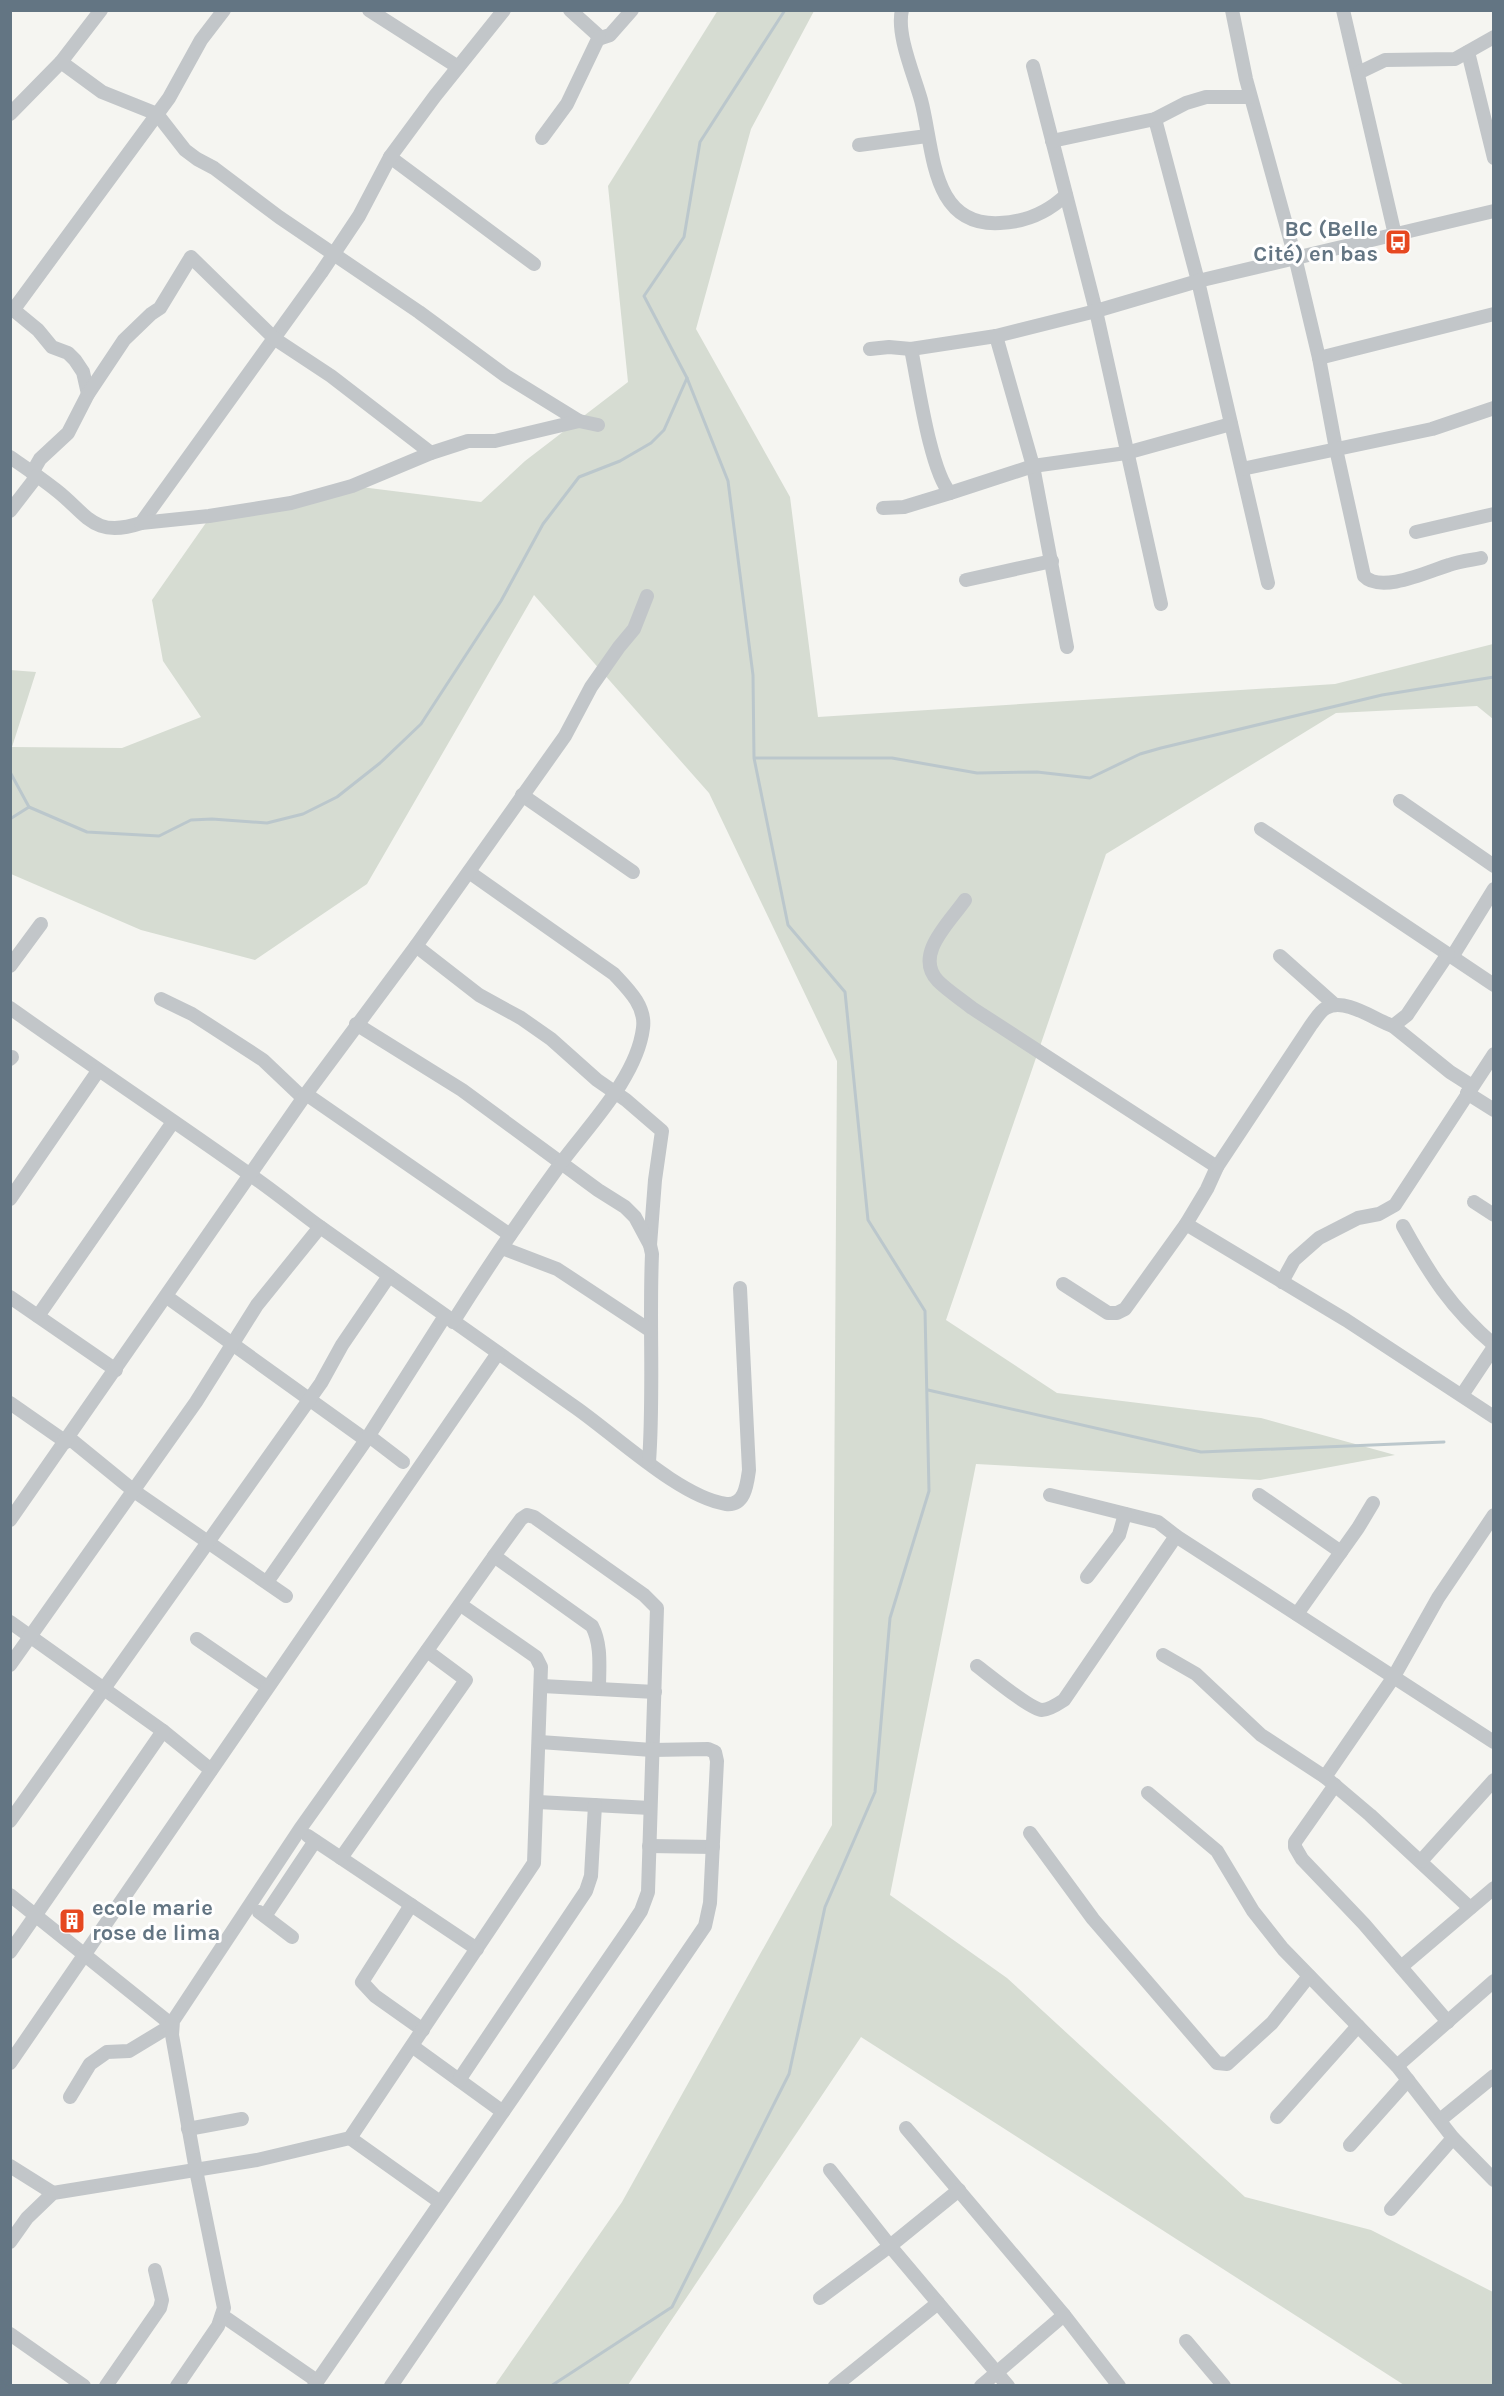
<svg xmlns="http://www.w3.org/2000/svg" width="1504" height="2396" viewBox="0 0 1504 2396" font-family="Karla,sans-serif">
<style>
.green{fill:#d6dcd2}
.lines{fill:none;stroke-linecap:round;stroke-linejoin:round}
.stream{stroke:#bbc7cc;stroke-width:3}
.minor{stroke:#c2c6c9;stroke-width:14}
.labels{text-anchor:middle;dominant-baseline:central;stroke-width:6;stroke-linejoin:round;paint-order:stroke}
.poi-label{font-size:22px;font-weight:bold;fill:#637583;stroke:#fff;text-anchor:end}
</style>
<rect width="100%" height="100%" fill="#f5f5f1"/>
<!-- green -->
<path class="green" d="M718,10l96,1 -63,118 -55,200 94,168 28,220 517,-33 158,-40v75l-16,-13 -141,7 -230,141 -160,466 111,73 204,25 134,37 -135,25 -284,-16 -86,431 117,83 238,219 126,33 122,62v93h-89l-543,-348 -233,348h-133l127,-183 210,-377 5,-764 -128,-268 -175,-198 -167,289 -112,76 -114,-30 -130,-56 -1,-204 26,2 -24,75 110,1 79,-31 -38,-56 -11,-61 58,-83 151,-30 120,15 44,-41 103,-79 -20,-196z"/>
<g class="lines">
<!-- stream -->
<g class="stream">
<path d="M755,758h137l85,15 60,-1 53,6 50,-24 21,-6 221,-53 112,-18"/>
<path d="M10,772l19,35 58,25 72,4 32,-16 21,-1 55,4 36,-9 34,-17 43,-34 41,-39 80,-123 42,-77 36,-47 41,-16 31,-18 13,-13 23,-52"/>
<path d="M10,819l19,-12"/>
<path d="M928,1390l273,62 243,-10"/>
<path d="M551,2386l121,-79 117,-233 36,-167 50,-115 15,-174 39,-127 -4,-180 -57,-91 -23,-228 -57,-67 -34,-167 -1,-83 -25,-194 -41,-103 -43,-82 40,-59 16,-95 85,-132"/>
</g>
<!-- minor -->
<g class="minor">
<path d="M369,10l89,57"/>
<path d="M570,10l31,28 9,-3 22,-25"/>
<path d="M902,10c-6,24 12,65 19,90 13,48 9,127 79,123 26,-1 47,-10 66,-28"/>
<path d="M1232,10l14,69 49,178 24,101 17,91 28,127c17,18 65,-5 85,-11 11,-4 22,-5 32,-7"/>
<path d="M1343,10l52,225"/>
<path d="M1468,52l26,106"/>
<path d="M61,62l41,30 55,22 28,36 12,9 17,9 65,49 140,95 87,64 73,45"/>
<path d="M1033,66l63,245 65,293"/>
<path d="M1358,73l27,-13 70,-1 39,-22"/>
<path d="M10,114l51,-52 40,-52"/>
<path d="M1155,119l43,162 70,302"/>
<path d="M542,138l25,-34 32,-67"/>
<path d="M1052,141l103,-22 31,-16 20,-6h44"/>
<path d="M859,145l68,-9"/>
<path d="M390,157l144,107"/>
<path d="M10,307l28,23 14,17 16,6 7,7 8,12 5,22"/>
<path d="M14,309l155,-211 32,-58 23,-30"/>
<path d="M996,336l37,130 34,181"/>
<path d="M870,349l19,-2 22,2 85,-13 100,-25 102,-30 296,-70"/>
<path d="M911,349c7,33 19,121 39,144l83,-27 93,-13 105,-29"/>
<path d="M1319,358l175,-44"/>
<path d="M10,457c16,11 31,21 46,33 31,24 37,49 85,33l180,-250 38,-57 31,-59 45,-61 69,-86"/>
<path d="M1242,469l190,-40 62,-21"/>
<path d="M32,473l8,-14 28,-26 20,-39 36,-54 27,-26 9,-6 31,-51 84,82 56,37 100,77"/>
<path d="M883,508l21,-1 46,-14"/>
<path d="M10,511l27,-35"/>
<path d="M141,523l68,-7 82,-13 61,-17 79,-33 37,-12h27l84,-20 19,4"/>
<path d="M1416,532l78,-18"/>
<path d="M966,580l86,-19"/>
<path d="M522,795l111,77"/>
<path d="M1400,801l94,65"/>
<path d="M1261,829l233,156"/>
<path d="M965,900c-15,22 -52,55 -27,81 10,10 23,18 34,27l245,159 -10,22 -21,35 -61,85 -8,4h-9l-45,-29"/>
<path d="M416,946l63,49 42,23 30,21 46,41 29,20 36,31 -7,49 -5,65"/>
<path d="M1280,956l55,49"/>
<path d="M1452,957l42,-68"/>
<path d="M10,966l31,-42"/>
<path d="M161,999l31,15 71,46 40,38"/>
<path d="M10,1008c79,56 160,110 239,166 25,17 49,37 74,55 83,59 166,118 249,176 40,27 107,92 154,99 19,2 21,-20 23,-34l-9,-182"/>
<path d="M356,1024l106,66 136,100 27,17 10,10 15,28 2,9c-3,69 2,139 -3,208"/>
<path d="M1393,1026l57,46 22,14"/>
<path d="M10,1059l2,-2"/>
<path d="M1467,1093l27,17"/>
<path d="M306,1094l204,141"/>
<path d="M1217,1167l94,-142c4,-5 9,-14 15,-17 19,-11 49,12 67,18l14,-11 41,-61"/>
<path d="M10,1199l88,-128"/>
<path d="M1474,1202l20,13"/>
<path d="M1186,1224l160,96 148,97"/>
<path d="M1403,1226c27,49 48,82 91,119"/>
<path d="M502,1248l55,21 94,62"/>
<path d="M1282,1282l12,-22 25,-22 39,-20 21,-4 16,-9 99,-151"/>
<path d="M10,1297l106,73"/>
<path d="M167,1297l199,143"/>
<path d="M38,1316l135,-194"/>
<path d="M453,1322c34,-54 70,-107 108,-159 28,-38 76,-86 82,-135 3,-22 -15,-39 -29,-54l-145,-102"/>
<path d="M1462,1395l32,-48"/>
<path d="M10,1403l56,39"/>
<path d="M369,1436l34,26"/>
<path d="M69,1438l65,53 152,105"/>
<path d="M1050,1495l108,27 18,14"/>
<path d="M1259,1495l82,57"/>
<path d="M10,1520l296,-426 110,-148 149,-210 26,-49 28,-40 15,-18 13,-33"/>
<path d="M494,1556l98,70c10,19 7,42 7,63"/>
<path d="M1087,1577l32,-42 6,-21"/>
<path d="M267,1582l99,-142 79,-124"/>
<path d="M1297,1614l61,-86 15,-25"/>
<path d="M10,1622l153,109 48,39"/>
<path d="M197,1639l70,48"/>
<path d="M427,1651l39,29 -125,178 136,91"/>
<path d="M1163,1655l33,19 65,61 64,42 45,38 100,93"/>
<path d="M10,1665l186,-263 61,-97 63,-78"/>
<path d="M977,1666c12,9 53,43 65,44 7,0 16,-6 22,-10l112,-164 318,206"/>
<path d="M542,1686l113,6"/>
<path d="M1325,1777l68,-99 45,-80 56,-83"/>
<path d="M1335,1785l-40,57v5l7,12 62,65 84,98"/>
<path d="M1148,1793l69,58 36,60 30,38 114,117 56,72 41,42"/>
<path d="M538,1802l112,6"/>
<path d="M10,1821l311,-438 21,-38 47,-69"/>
<path d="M1030,1833l63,86 124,144 10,1 45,-41 37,-47"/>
<path d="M308,1836l33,22"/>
<path d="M649,1846l64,1"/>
<path d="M1421,1861l73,-81"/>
<path d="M10,1895l162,130 -43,26 -22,1 -17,12 -20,33"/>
<path d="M411,1905l-49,77 13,14 48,34"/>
<path d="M259,1912l33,25"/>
<path d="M265,1916l50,-75"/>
<path d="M10,1952l153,-221"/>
<path d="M1401,1967l93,-79"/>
<path d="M412,2046l91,66"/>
<path d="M10,2063l488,-710"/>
<path d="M1397,2066l97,-85"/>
<path d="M459,2080l127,-189 5,-15 4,-71"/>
<path d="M1277,2117l81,-91"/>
<path d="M1440,2120l54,-44"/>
<path d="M906,2128l158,187 55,71"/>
<path d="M188,2129l54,-10"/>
<path d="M350,2138l90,64"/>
<path d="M1350,2145l58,-65"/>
<path d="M10,2166l43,27"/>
<path d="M830,2170l60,76 118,140"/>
<path d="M1391,2209l62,-71"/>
<path d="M10,2242l17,-24 26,-25 204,-33 93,-22 184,-275 7,-196 -5,-10 -75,-52"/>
<path d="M820,2298l70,-52 69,-56"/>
<path d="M223,2316l94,65"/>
<path d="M10,2334l74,52"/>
<path d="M1186,2341l38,45"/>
<path d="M106,2386l54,-78 2,-8 -7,-30"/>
<path d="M177,2386l41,-60 6,-18 -28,-138 -24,-135 1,-14 127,-192 197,-277 24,-33 6,-4 7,2 110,78 13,13 -9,284 -7,19 -12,18 -315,457"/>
<path d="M391,2386l314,-460 5,-23 7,-142 -2,-9 -7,-3 -56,1 -112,-8"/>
<path d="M835,2386l103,-83"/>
<path d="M981,2386l83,-71"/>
</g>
</g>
<!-- icons -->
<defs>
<g id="bus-square" transform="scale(1.35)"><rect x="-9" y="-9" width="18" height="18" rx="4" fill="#e64820" stroke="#fff"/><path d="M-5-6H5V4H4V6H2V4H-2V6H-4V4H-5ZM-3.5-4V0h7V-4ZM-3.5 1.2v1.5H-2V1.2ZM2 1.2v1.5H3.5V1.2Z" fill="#fff"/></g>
<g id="building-square" transform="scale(1.35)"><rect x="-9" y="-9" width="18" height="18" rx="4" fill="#e64820" stroke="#fff"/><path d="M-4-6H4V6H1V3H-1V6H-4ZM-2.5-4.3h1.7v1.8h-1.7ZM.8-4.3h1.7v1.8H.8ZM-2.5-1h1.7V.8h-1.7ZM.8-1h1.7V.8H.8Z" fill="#fff"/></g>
</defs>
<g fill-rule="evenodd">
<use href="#bus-square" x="1398" y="242"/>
<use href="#building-square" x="72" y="1921"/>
</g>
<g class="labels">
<!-- poi labels -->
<g class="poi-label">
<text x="1378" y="229">BC (Belle<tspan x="1378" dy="25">Cité) en bas</tspan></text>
<text x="92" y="1908" text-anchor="start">ecole marie<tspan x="92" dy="25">rose de lima</tspan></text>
</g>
</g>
<!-- border -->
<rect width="1504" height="2396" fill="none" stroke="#637583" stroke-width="24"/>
</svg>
